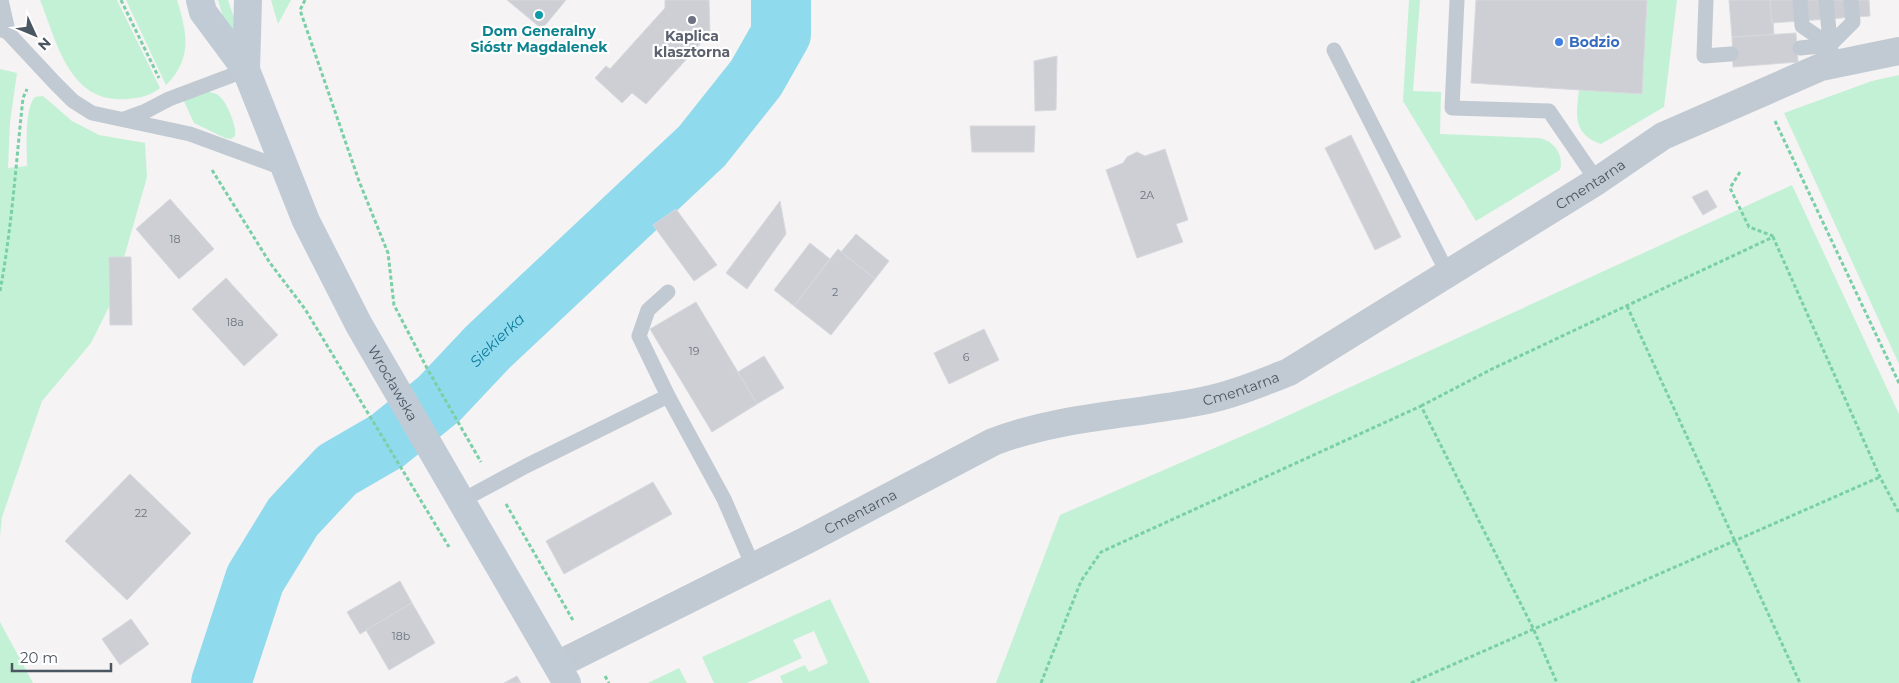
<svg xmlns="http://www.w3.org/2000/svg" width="1899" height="683" viewBox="0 0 1899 683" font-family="Montserrat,sans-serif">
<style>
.green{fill:#c3f1d5}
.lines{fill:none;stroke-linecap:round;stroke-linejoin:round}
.river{stroke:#90daee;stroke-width:60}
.building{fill:#cdcfd5;stroke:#d7d9de}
.path{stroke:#7ad0a6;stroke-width:3;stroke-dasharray:4 2.5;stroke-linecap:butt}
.lane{stroke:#c1cad2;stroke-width:15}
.street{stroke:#c1cad2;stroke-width:28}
.secondary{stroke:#c1cbd6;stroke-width:28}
.culture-dot{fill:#0f9aa8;stroke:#fff;stroke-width:2}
.worship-dot{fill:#6b7280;stroke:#fff;stroke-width:2}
.shop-dot{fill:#3f7fe0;stroke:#fff;stroke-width:2}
.labels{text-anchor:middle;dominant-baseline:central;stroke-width:4.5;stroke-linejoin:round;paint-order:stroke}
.number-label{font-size:11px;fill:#6b747e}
.culture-label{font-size:14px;font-weight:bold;fill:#0d838f;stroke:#fff}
.worship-label{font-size:14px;font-weight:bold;fill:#5b616d;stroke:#fff}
.shop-label{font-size:14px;font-weight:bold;fill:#366cbe;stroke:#fff;text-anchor:start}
.street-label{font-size:14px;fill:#4a5661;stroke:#fff}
.water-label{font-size:15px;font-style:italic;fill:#0c7c9b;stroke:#fff}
</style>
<rect width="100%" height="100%" fill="#f5f3f3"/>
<!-- green -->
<g class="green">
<path d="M40,0h77l43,88c-10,8 -21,10 -33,11 -58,5 -70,-57 -87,-99z"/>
<path d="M126,0h51c10,33 16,58 -11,85z"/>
<path d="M218,0h10l11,32 -10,5z"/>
<path d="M271,0h20l-13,24z"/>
<path d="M1409,0h11l-7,91 28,1 -1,42 99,4c15,3 25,16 21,32l-84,51 -73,-120z"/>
<path d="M1647,0h30l-13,107 -63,37c-28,-10 -25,-28 -22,-54l63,4z"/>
<path d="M0,69l17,4 -7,49 -2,46 19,-2c0,-16 -3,-57 8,-69l8,-1 29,25 27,14 46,8 2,34 -36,126 -20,40 -49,58 -40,116 -2,19z"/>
<path d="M1899,75v289l-115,-251 88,-32z"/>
<path d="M202,90c6,2 11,2 16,5 8,5 19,31 17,41l-4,3 -6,-1 -31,-15 -11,-24z"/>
<path d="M1792,185l107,229v269h-903l64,-168 203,-88z"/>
<path d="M830,599l40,84h-87l-3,-7 25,-11 4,7 19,-9 -14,-32 -21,9 9,18 -55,25h-33l-12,-26z"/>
<path d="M0,622l33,61h-33z"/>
<path d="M679,668l8,15h-39z"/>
</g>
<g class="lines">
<!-- river -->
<path class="river" id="s1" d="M221,683l34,-104 38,-62 44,-47 50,-29 52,-42 49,-52 214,-201 54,-68 25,-44v-34"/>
</g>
<!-- building -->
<g class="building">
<path d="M507,0h59l-24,29z"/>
<path d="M665,0h44l1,33 -64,71 -14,-11 -10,10 -27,-25 11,-12 4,3 55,-61z"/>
<path d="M1476,0h171l-5,94 -171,-11z"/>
<path d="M1729,0h43l2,35 -42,2z"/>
<path d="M1770,0h99l1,16 -98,7z"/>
<path d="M1796,33l2,29 -65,5 -1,-30z"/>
<path d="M1057,56l-1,54 -21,1 -1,-50z"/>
<path d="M970,126h65l-1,26h-62z"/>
<path d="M1351,135l50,102 -26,13 -50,-102z"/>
<path d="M1165,149l23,71 -12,4 7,18 -46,16 -31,-88 17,-7 4,-6 10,-5 8,4z"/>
<path d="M1707,190l10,17 -14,8 -11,-18z"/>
<path d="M170,199l44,50 -35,30 -43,-50z"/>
<path d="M780,201l6,33 -39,55 -21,-16z"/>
<path d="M676,209l41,56 -23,16 -41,-56z"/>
<path d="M856,234l33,27 -14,18 -34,-27z"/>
<path d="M810,243l20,16 -36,47 -20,-16z"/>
<path d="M838,249l37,30 -44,56 -37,-29z"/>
<path d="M109,257h22l1,68h-22z"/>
<path d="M226,278l52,57 -34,31 -52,-57z"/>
<path d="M696,302l61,102 -45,28 -62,-103z"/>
<path d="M984,329l15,31 -50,24 -15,-31z"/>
<path d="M764,356l20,32 -27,16 -19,-32z"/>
<path d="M130,474l61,59 -64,67 -62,-59z"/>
<path d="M653,482l19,32 -108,60 -18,-33z"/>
<path d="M400,581l12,22 -52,31 -13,-22z"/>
<path d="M412,603l23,40 -46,27 -23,-40z"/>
<path d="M131,619l18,25 -29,21 -18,-26z"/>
<path d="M517,676l4,7h-17z"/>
</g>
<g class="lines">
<!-- path -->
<g class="path">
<path d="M121,0l38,78"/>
<path d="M305,0l-5,10 59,171 29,72 6,52 34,65 53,92"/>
<path d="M1775,121l124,262"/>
<path d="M212,170l58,93 35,46 144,238"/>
<path d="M1740,172l-10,16 19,39 24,9"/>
<path d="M0,291c12,-64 16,-129 23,-193l4,-9"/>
<path d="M1627,306l173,377"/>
<path d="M1421,406l71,-37 281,-132 107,240 19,36"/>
<path d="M506,504l68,118"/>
<path d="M605,676l4,7"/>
<path d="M1041,683l40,-102 20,-29 320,-146 112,222 24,55"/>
<path d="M1411,683l469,-206"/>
</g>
<!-- lane -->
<g class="lane">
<path d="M1,0l7,31h-4"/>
<path d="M1457,0l-5,108 97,3 48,70"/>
<path d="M1706,0l-2,56 27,-2"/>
<path d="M1800,0l2,26 28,19"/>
<path d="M1826,0l5,51"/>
<path d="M0,24l55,59 18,18 19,12 98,21 95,35"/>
<path d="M1800,48l30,-3 23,-23 -2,-22"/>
<path d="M1334,50l113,222"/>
<path d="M124,119l22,-8 23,-12 77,-29"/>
<path d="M668,292l-20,18 -9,26 29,60 56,103 29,67"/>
<path d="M461,501l65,-35 142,-70"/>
</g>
<!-- street -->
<path class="street" id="s2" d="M557,665l250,-125 186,-98c67,-26 140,-27 209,-41 30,-6 59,-18 87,-29l308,-191 66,-45 158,-69 78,-16"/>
<!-- secondary -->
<g class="secondary">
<path id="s3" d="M200,0l3,12 43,58 60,151 53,104 208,358"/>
<path d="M246,70l2,-70"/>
</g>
</g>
<!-- markers -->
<circle class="culture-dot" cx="539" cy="15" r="5"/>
<circle class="worship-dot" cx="692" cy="20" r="5"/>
<circle class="shop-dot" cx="1559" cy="42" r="5"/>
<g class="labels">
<!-- number labels -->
<g class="number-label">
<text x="1147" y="195">2A</text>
<text x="175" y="239">18</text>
<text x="835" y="292">2</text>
<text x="235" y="322">18a</text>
<text x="694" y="351">19</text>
<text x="966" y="357">6</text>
<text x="141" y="513">22</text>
<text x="401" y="636">18b</text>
</g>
<!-- culture labels -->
<g class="culture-label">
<text x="539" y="31">Dom Generalny<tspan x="539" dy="16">Sióstr Magdalenek</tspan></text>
</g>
<!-- worship labels -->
<g class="worship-label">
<text x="692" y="36">Kaplica<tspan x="692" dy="16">klasztorna</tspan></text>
</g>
<!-- shop labels -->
<g class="shop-label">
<text x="1569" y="42">Bodzio</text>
</g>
<!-- street labels -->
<g class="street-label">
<text stroke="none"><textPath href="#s2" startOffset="1150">Cmentarna</textPath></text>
<text stroke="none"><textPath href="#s3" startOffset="431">Wrocławska</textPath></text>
<text stroke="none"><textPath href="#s2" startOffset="744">Cmentarna</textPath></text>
<text stroke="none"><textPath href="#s2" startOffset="340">Cmentarna</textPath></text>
</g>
<!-- water labels -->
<g class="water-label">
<text stroke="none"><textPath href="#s1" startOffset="454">Siekierka</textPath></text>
</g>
</g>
<!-- north arrow -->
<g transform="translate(35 35) rotate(134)" stroke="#ffffff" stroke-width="4" paint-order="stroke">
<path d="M0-4L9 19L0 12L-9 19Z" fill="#4a5661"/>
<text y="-8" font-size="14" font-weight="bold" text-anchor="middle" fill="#4a5661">N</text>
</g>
<!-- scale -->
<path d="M12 663v8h99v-8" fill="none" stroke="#4a5661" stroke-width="2.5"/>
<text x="20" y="663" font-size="15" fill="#4a5661" stroke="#ffffff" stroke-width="4" paint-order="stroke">20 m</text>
</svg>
